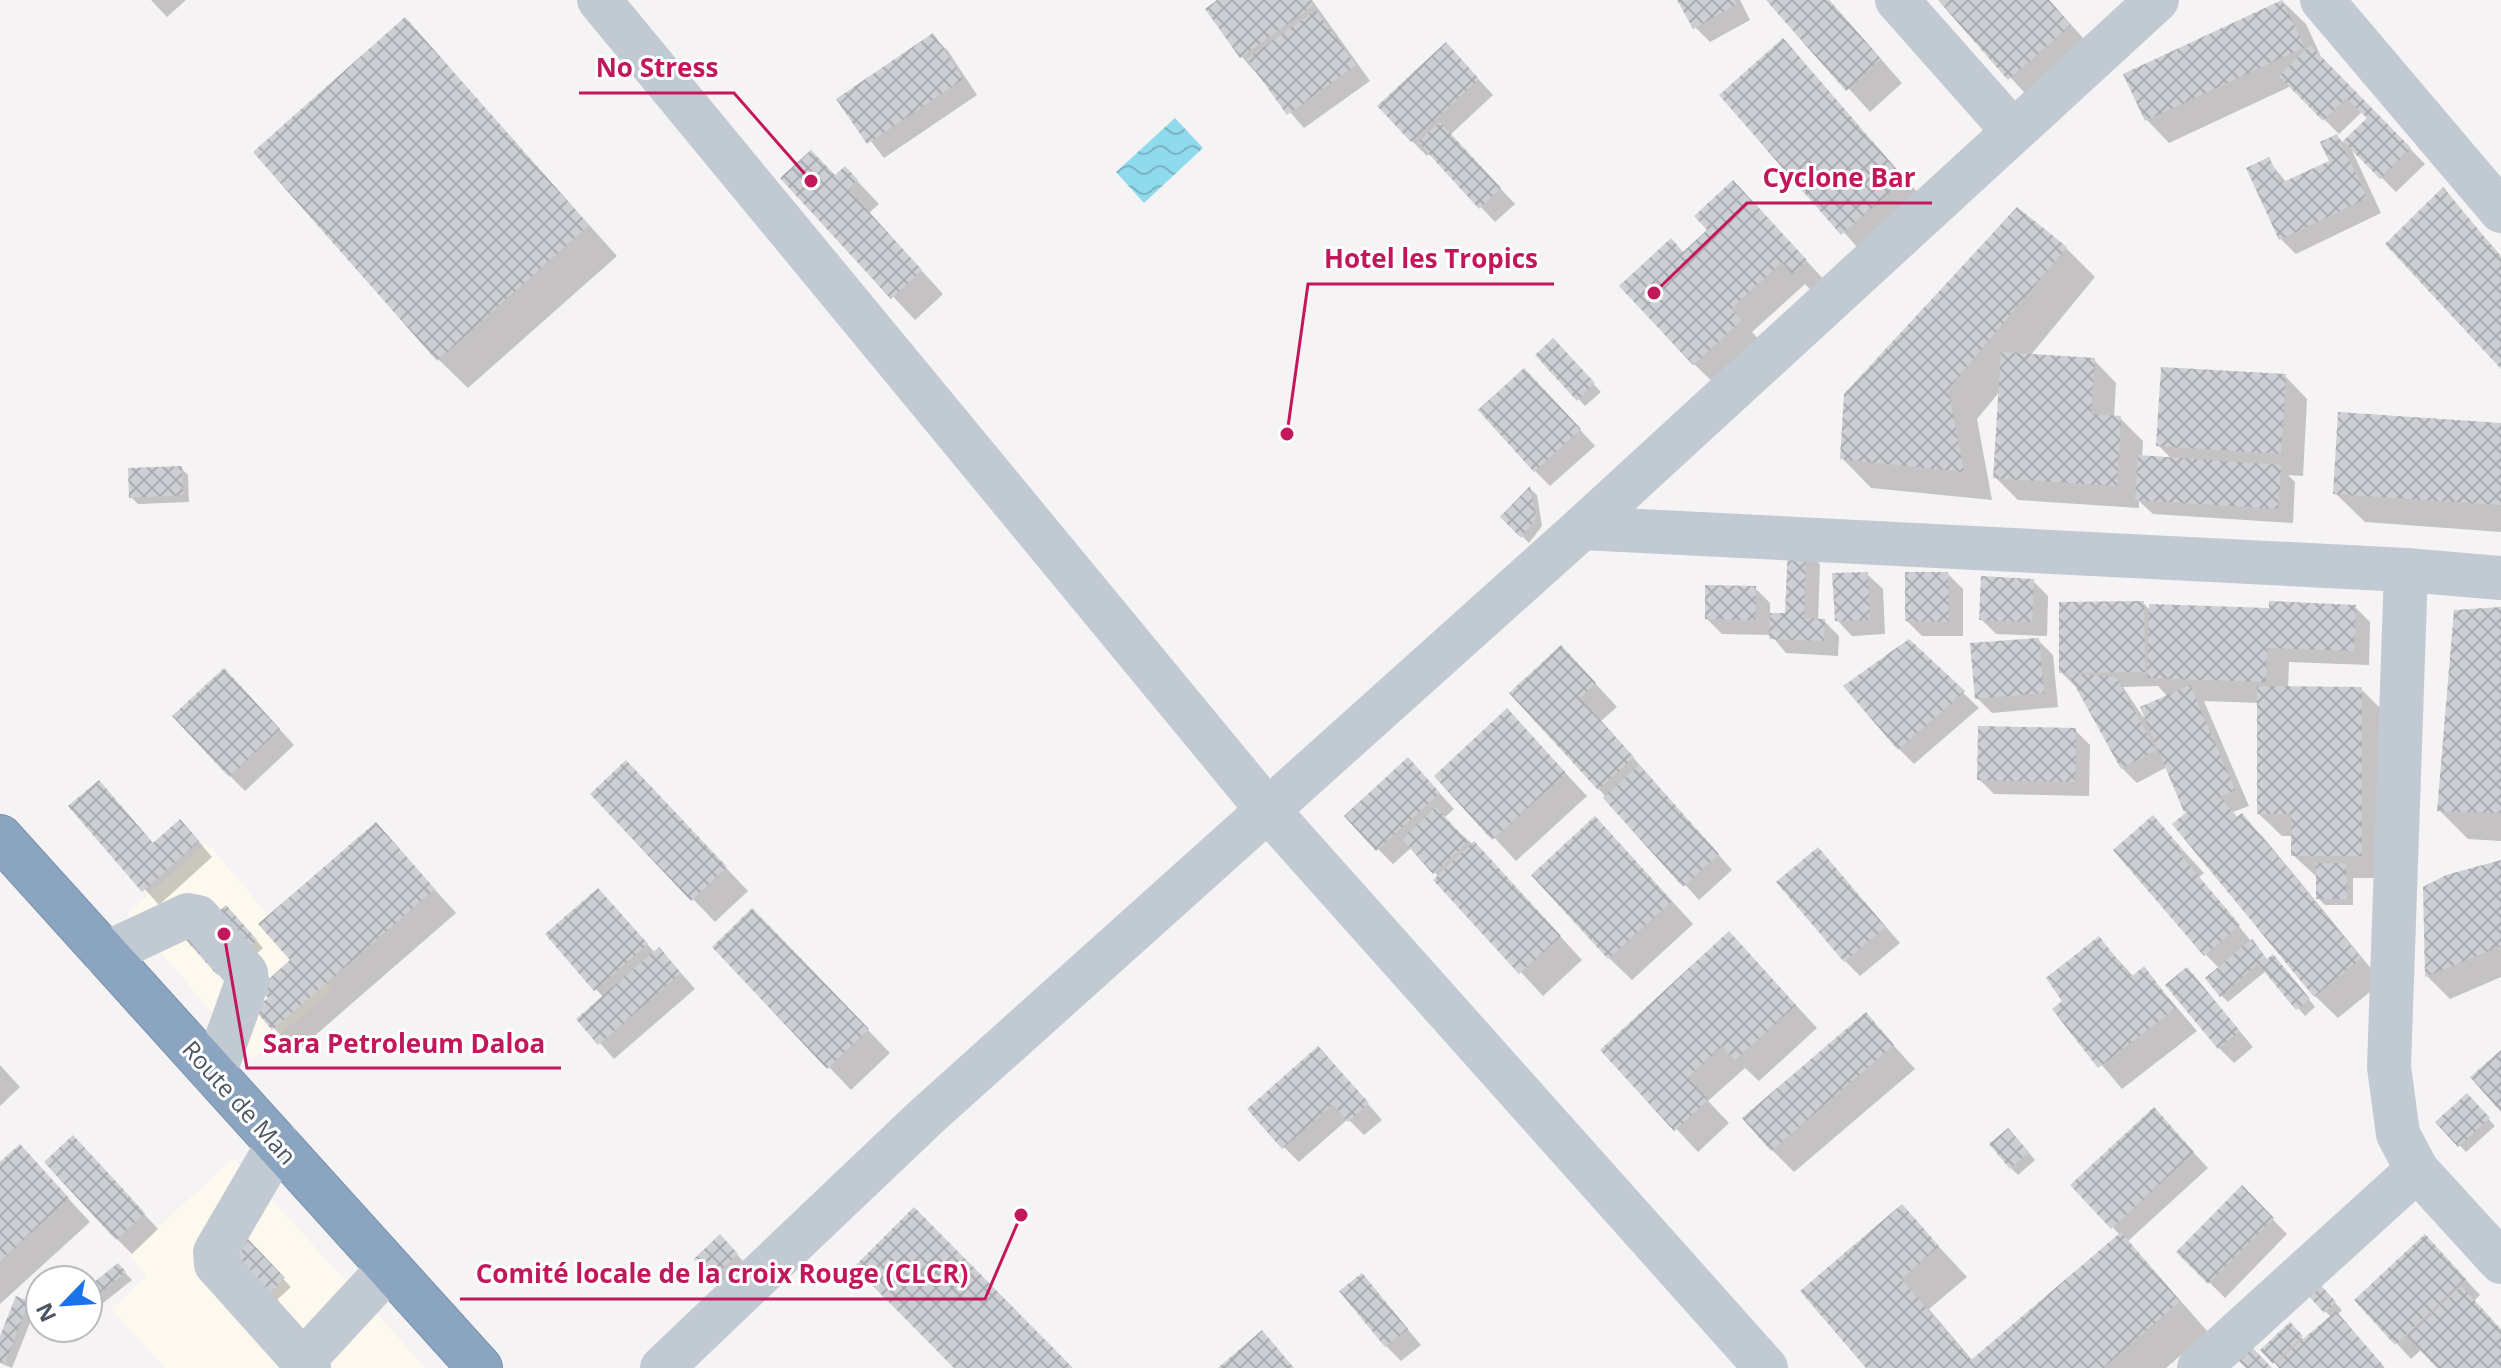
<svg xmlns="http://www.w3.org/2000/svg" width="2501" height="1368" viewBox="0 0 2501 1368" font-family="'Open Sans',sans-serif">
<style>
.commercial{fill:#fdf9ef}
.water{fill:url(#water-waves)}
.shadow{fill:#0003;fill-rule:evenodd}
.building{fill:url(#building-cross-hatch)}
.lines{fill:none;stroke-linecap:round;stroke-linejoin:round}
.highway-casing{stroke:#7690ad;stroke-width:46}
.minor{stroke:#c1cad2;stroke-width:44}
.highway{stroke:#8ba5c1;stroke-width:44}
.labels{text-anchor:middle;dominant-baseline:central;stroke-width:6;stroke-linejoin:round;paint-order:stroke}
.street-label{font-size:24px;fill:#4a5661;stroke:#fff}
.leader{fill:none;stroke:#c2185b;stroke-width:3}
.callout-dot{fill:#c2185b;stroke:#fff;stroke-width:3}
.callout-label{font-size:26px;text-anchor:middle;font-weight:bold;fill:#c2185b;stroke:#fff;stroke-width:6;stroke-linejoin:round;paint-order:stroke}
</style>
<defs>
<pattern id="water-waves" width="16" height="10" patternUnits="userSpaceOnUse" patternTransform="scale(2)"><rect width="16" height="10" fill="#90daee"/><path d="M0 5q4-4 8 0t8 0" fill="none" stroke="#78b4c4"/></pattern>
<pattern id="building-cross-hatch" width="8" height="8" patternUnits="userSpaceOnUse" patternTransform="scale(2)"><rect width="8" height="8" fill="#cdcfd5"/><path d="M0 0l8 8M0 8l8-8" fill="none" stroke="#a8abb0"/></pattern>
</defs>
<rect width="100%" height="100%" fill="#f5f3f3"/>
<!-- commercial -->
<g class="commercial">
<path d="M207,843l125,147 -80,69 -125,-146z"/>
<path d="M233,1158l193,210h-261l-54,-59 36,-33 -18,-21z"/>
</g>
<!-- water -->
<path class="water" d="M1175,118l28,30 -59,55 -28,-31z"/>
<!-- shadow -->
<g class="shadow">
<path d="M151,0h35l-19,17z"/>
<path d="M1221,0h91l58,81 -66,47 -62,-71 -35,-47z"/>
<path d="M1680,0h60l10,20 -40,22 -15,-15z"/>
<path d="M1769,0h60l73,83 -32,29z"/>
<path d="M1940,0h109l43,48 -60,53z"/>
<path d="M2283,2l23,22 16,35 103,105 -29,28 -46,-46 31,67 -85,41 -15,-15 -13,-79 19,23 44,-21 6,-26 7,7 26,-25 -7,-7 -24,23 -48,-48 -122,57 -22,-23 -22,-45z"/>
<path d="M405,20l212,236 -149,132 -30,-29z"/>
<path d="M933,36l15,15 29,44 -93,63 -45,-58z"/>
<path d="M1783,41l143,161 -61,54 -143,-161z"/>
<path d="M1461,60l32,35 -43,40 65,69 -20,18 -65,-69 -3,3 -15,-15z"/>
<path d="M845,168l34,36 -10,9 74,81 -28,26 -132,-142 53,-1z"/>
<path d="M2443,190l58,66v110z"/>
<path d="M1755,205l73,79 -12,11 -11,-11 -53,48 11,12 -46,42 -23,-22 -10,-110z"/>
<path d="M2066,248l29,29 -65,79 64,4 22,23 -2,35h6l23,23 -1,16 30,2 -14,-14 127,-69 22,23 -4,77 -15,-1 7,7 -2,41 -140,-9 -14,-13v7l-121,-8 -23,-23 6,-87 -24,29 15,81 -121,-12 -29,-30z"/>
<path d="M1553,341l48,51 -16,14 -47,-51z"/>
<path d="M1539,385l56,61 -45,40 -15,-15z"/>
<path d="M2501,425v107l-136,-10 -30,-29z"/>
<path d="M181,468l7,7 1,27 -51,2 -7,-7z"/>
<path d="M1530,489l7,6 5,31 -13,17 -26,-26z"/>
<path d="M1805,548l15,16 -2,56 6,1 15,15 -1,20 -52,-3 -15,-18 -49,-1 -15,-15 48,-31 15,15v11l17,2z"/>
<path d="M1867,574l16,15 2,45 -33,2 -15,-16z"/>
<path d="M1948,574l15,15v47h-41l-15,-15z"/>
<path d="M2033,581l15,15 -1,40 -51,-2 -15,-15z"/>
<path d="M2143,603l8,8 204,-4 15,15 -1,43 -80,-3 -1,27h73l23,23v166h-31v27h-28l-7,-7v-20l-25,-23v-19h-11l-23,-22v-111l-55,-2 45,105 -16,6 6,7 2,-3 23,22 118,144 -44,36 -23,-22 -129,-185 -19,-44 -30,16 -15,-15 -46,-81 -15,-15zM2158,686l10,11 -25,20 -20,-30z"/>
<path d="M2501,609v232l-33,-2 -29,-29z"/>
<path d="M2038,640l15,15 5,52 -66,6 -15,-15z"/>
<path d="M1909,641l70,67 -65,56 -15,-15z"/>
<path d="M1584,671l33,36 -16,14 131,149 -33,30 -187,-207z"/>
<path d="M239,685l55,60 -49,46 -15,-15z"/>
<path d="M1507,711l80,85 -71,65 -79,-85z"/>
<path d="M2075,730l15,15 -1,51 -95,-2 -15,-15z"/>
<path d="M1423,775l31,34 -10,9 53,49 85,93 -39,36 -107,-116 3,-3 -27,-30 -19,17 -15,-15z"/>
<path d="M648,785l100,106 -33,31 -122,-128z"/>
<path d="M71,806l83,38 41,-7 17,20 -53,48z"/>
<path d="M2153,818l51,55 -5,4 68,84 13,3 35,43 -10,9 -39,-45 -38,31 -7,-7 -1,-26 -14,-14z"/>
<path d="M376,824l80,89 -160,139 -40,-43 14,-11z"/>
<path d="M1617,841l76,83 -61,56 -23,-22z"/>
<path d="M1818,849l82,94 -40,33 -15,-15z"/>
<path d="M2501,863v114l-51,22 -23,-23 -2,-87z"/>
<path d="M613,905l42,48 19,12 21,24 -81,70 -35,-40 25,-21 -57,-64z"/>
<path d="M233,914l30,34 -38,33z"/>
<path d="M775,933l115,120 -39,37 -136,-143z"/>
<path d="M2099,939l35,38 10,-8 53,62 -75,58 -67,-80 10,-8z"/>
<path d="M1751,956l66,72 -58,53 -14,-13 -37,33 21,22 -31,29 -95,-102z"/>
<path d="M2187,969l66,78 -19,16 -15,-15z"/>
<path d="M1866,1015l49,54 -121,103 -22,-22z"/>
<path d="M1333,1064l49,56 -18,15 -16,-16 -49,43 -15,-15z"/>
<path d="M0,1065l20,22 -20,19z"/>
<path d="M2467,1096l28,30 -29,26 -28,-30z"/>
<path d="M2168,1125l40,43 -80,73 80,91 -42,36h-298l34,-161 65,70 -38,32 44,52 147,-126 -47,-50z"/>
<path d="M2015,1137l20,23 -17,15 -7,-7z"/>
<path d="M20,1146l70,76 -90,82v-139z"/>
<path d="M88,1153l70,76 -26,25 -15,-15z"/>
<path d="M2242,1188l45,46 -62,64 -46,-46z"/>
<path d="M720,1237l24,25 -24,22 -23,-25z"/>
<path d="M248,1242l43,45 -23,21z"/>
<path d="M2440,1252l40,43 -6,6 27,30v37h-62l-17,-19 -11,10 -54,-59z"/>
<path d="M118,1265l14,15 -44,35v-25z"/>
<path d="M1362,1275l59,70 -20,16 -15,-15z"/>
<path d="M2318,1285l24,25 -5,5 48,53h-105l-18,-18 28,-25 15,16 27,-23 -23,-24z"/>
<path d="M28,1303l7,7 -23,58 -12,-5v-21z"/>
</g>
<!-- building -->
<g class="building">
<path d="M1217,0h93l4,5 -74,53 -35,-49z"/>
<path d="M1677,0h57l3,4 -44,25z"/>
<path d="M1766,0h63l52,59 -35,32z"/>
<path d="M1938,0h111l22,25 -63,55z"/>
<path d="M2282,0l23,47 -160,74 -22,-47z"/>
<path d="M1316,10l40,55 -69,50 -40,-56z"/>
<path d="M405,17l184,208 -152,136 -184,-209z"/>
<path d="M933,33l30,46 -96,65 -31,-45z"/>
<path d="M1783,38l122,141 -64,56 -122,-140z"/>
<path d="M1446,42l33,37 -68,63 -34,-36z"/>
<path d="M2310,45l101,103 -31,31 -37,-38 24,-23 -21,-20 -23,23 -44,-45z"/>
<path d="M1440,122l61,66 -22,21 -61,-67z"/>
<path d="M2337,134l30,64 -88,42 -33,-72 23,-11 12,26 48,-22 -9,-19z"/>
<path d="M811,150l24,25 10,-9 13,14 -10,9 74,81 -31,29 -111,-121z"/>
<path d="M1733,180l74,80 -15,14 -10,-12 -51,47 11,11 -49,45 -74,-79 52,-48 12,14 24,-22 -13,-14z"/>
<path d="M2443,187l58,70v112l-116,-125z"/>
<path d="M2017,207l50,40 -119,142 16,83 -124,-13 4,-65z"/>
<path d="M1553,338l42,45 -18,18 -42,-46z"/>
<path d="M2001,352l94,6 -4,56 30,2 -4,70 -124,-8z"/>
<path d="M2161,367l125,7 -5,80 -125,-8z"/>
<path d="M1524,368l57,61 -47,43 -56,-62z"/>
<path d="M2338,412l163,11v82l-168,-11z"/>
<path d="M2138,455l143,10 -3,44 -143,-9z"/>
<path d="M182,466l1,29 -54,3 -1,-30z"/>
<path d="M1530,486l6,32 -15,20 -21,-21z"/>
<path d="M1788,546h18l-2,72 21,1 -1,22 -55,-2 1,-26h15z"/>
<path d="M1868,572l2,48 -35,1 -3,-48z"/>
<path d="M1905,572h43l1,50 -44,-1z"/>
<path d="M1981,576l53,3 -2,43 -53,-2z"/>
<path d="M1705,585l51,1 -1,34 -50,-1z"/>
<path d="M2144,601l1,71 -86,1v-71z"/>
<path d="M2269,601l87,4 -2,46 -87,-3 -1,34 -119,-4 2,-74 120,4z"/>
<path d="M2501,607v206l-64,-2 17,-201z"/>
<path d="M2039,638l5,55 -69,6 -5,-56z"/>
<path d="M1909,639l56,52 -67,59 -55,-64z"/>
<path d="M1561,645l35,38 -16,15 54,59 -36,33 -89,-97z"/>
<path d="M224,668l56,61 -51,48 -57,-61z"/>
<path d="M2068,673l48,4 40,73 -35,19z"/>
<path d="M2190,685l45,105 -23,11 9,-3 16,19 5,-4 119,145 -47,39 -142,-173 17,-14 -5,2 -44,-105z"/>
<path d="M2257,686l105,1v169h-71v-42h-34z"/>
<path d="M1507,708l59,65 -74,67 -58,-64z"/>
<path d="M1978,726l98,2 -1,54 -98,-2z"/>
<path d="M1408,757l32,36 -64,58 -32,-35z"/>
<path d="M626,760l101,107 -36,34 -101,-107z"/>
<path d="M1639,765l80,89 -36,33 -80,-89z"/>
<path d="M99,780l54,63 27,-24 19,22 -57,51 -74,-86z"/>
<path d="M1436,807l32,35 -35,32 -31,-35z"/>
<path d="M2153,815l30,35 -4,3 61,72 -36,31 -91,-106z"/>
<path d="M1595,816l77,85 -64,58 -77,-84z"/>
<path d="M376,822l59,67 -163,141 -18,-21 14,-11 -9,-10 31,-28 -32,-36z"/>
<path d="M1474,841l87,95 -42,38 -86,-94z"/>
<path d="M1818,847l68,80 -42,35 -68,-80z"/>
<path d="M2501,860v86l-76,31 -2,-90 23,-12z"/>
<path d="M2316,863h30l1,36h-31z"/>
<path d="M598,888l50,56 -54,47 -49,-57z"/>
<path d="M226,905l31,35 -40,35 -31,-35z"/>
<path d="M752,908l117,121 -42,40 -115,-122z"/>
<path d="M1729,931l67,74 -61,55 -13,-14 -34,31 20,23 -34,31 -74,-81z"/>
<path d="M2099,936l32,41 13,-11 32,42 -78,60 -46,-59 10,-8 -16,-23z"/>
<path d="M2252,939l15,20 6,-5 37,45 -14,11 -38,-46 -38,33 -15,-19z"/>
<path d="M659,947l22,26 -83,72 -22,-26z"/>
<path d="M2187,967l53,64 -22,18 -53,-64z"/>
<path d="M1866,1012l28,33 -123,106 -29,-33z"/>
<path d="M1318,1046l51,57 -21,19 -15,-18 -51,45 -35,-40z"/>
<path d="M2501,1050v62l-31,-35z"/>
<path d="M2467,1093l23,25 -32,29 -23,-25z"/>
<path d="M2154,1107l40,45 -83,77 -41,-44z"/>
<path d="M2008,1128l21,24 -19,17 -21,-25z"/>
<path d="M73,1135l72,78 -29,27 -72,-78z"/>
<path d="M20,1144l49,54 -69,63v-99z"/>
<path d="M2242,1185l32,33 -66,66 -32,-32z"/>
<path d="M1902,1204l37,42 -38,33 70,81 150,-128 59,69 -77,67h-237l-66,-77z"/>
<path d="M914,1207l159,161h-119l-100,-101z"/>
<path d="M720,1234l18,20 -26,24 -18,-19z"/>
<path d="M2425,1234l41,45 -71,66 -41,-45z"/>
<path d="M248,1239l37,39 -26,25 -36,-39z"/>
<path d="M118,1263l8,9 -38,31v-16z"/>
<path d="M1362,1273l46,56 -23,18 -46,-56z"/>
<path d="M2318,1282l18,20 -12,11 -18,-20z"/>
<path d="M2461,1286l40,43v39h-64l-30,-32z"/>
<path d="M16,1296l13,5 -24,62 -5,-2v-25z"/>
<path d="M2336,1311l46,53 -4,4h-99l-4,-5z"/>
<path d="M2290,1322l13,14 -30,28 -13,-14z"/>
<path d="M1262,1330l32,38h-76z"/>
<path d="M2252,1347l20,21h-26l-8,-8z"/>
</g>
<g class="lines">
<!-- highway casing -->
<g class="highway-casing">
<path id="highway" d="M0,837l480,531"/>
</g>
<!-- minor -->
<g class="minor">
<path d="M599,0l667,808 500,560"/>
<path d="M1897,0l116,131"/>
<path d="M2322,0l179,211"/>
<path d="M1582,528l824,42 95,8"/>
<path d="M2406,570l-17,497 9,67 19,36 84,92"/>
<path d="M105,954l83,-39 10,2 48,56 1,9 -33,92"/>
<path d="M278,1144l-63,108 1,12 93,104"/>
<path d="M303,1361l86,-93"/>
<path d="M662,1368l265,-252 655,-588 575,-528"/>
<path d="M2199,1368l218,-198"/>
</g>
<!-- highway -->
<use href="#highway" class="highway"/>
</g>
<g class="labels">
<!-- street labels -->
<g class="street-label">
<text transform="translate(240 1102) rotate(48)">Route de Man</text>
</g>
</g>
<!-- callouts -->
<path class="leader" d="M811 181L734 93H579M1654 293L1747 203H1932M1287 434L1308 284H1554M224 934L247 1068H561M1021 1215L985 1299H460"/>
<g class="callout-dot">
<circle cx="811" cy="181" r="8"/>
<circle cx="1654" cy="293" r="8"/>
<circle cx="1287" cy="434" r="8"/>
<circle cx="224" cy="934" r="8"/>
<circle cx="1021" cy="1215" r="8"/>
</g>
<g class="callout-label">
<text x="657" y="77">No Stress</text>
<text x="1839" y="187">Cyclone Bar</text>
<text x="1431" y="268">Hotel les Tropics</text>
<text x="404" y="1053">Sara Petroleum Daloa</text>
<text x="722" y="1283">Comité locale de la croix Rouge (CLCR)</text>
</g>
<!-- north arrow -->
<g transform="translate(64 1304) rotate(245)"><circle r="38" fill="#ffffff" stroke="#b7bbc0" stroke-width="2"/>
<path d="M0-6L14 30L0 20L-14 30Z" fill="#1a73e8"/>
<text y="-12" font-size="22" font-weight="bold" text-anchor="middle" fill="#4a5661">N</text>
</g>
</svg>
